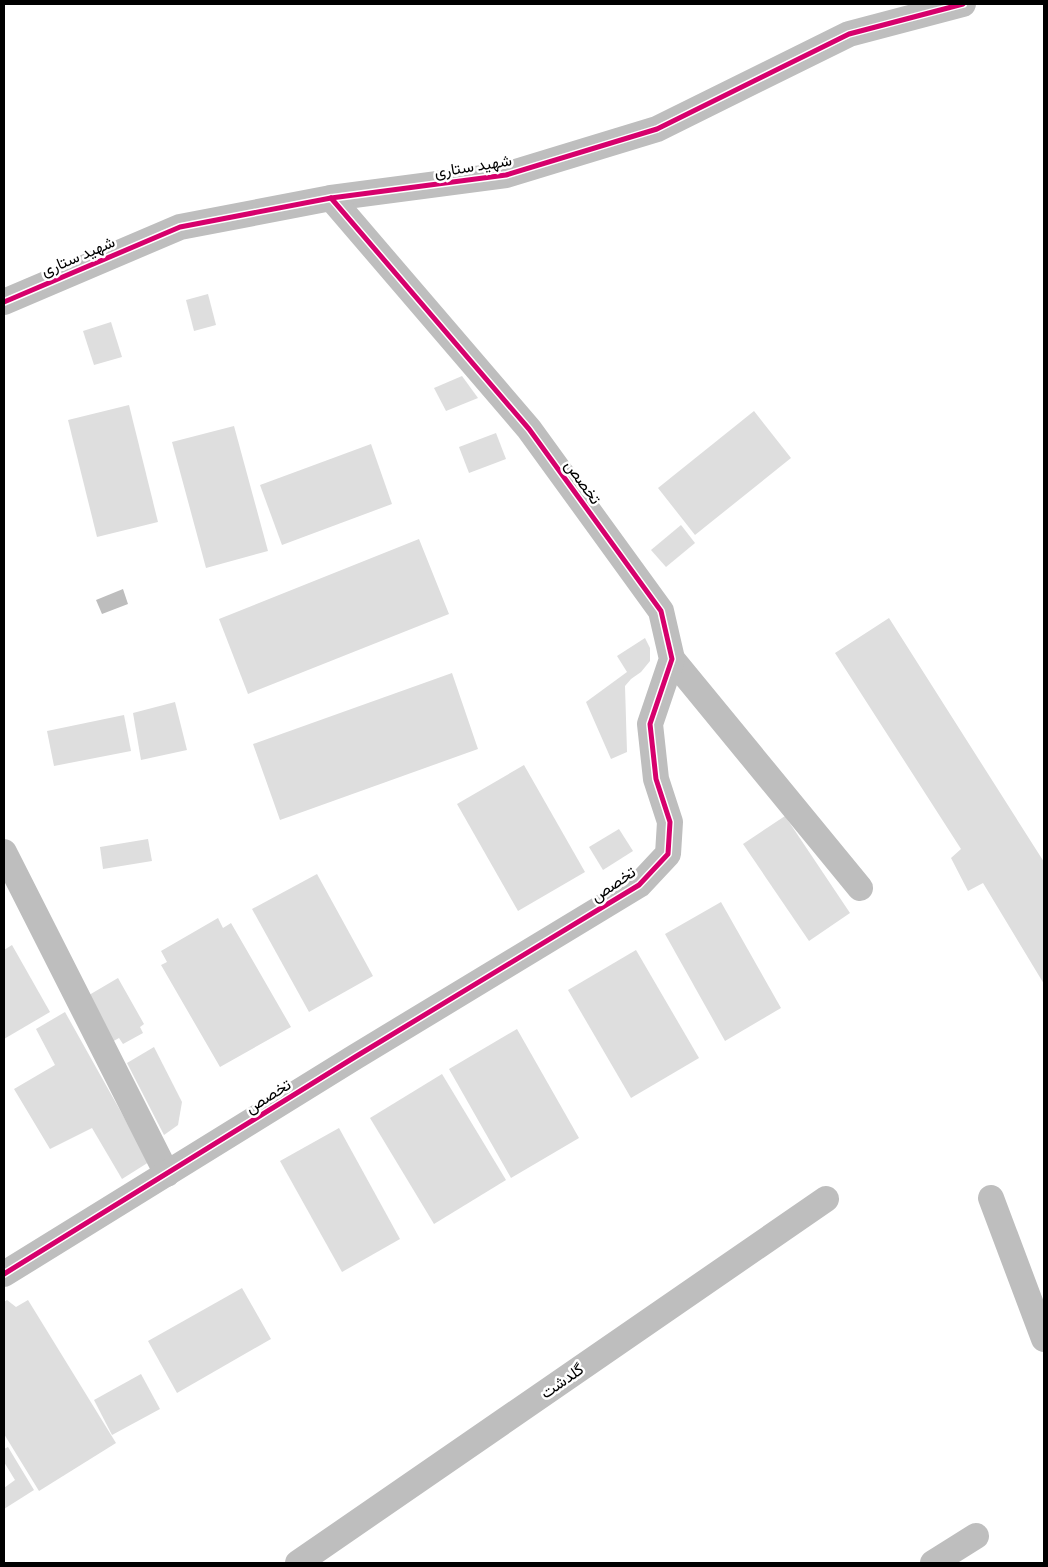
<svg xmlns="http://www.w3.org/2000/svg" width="1048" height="1567" viewBox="0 0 1048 1567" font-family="Karla,Vazirmatn,sans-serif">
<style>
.water{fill:#bdbdbd}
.building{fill:#dedede}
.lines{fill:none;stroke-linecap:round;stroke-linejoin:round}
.minor{stroke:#bebebe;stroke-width:26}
.cycleway-casing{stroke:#fff;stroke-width:8}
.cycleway{stroke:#d6006c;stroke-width:5}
.labels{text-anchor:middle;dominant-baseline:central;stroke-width:5;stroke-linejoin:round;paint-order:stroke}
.street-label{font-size:16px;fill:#000;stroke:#fff}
</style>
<rect width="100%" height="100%" fill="#fff"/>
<!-- water -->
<path class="water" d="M123,589l5,15 -26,10 -6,-14z"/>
<!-- building -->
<g class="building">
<path d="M208,294l8,31 -22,6 -8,-31z"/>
<path d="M111,322l11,35 -28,8 -11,-34z"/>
<path d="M462,376l16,22 -32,13 -12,-23z"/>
<path d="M129,405l29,117 -61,15 -29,-117z"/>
<path d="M754,411l37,47 -96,77 -37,-47z"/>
<path d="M234,426l34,125 -62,17 -34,-126z"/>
<path d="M496,433l10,26 -37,14 -10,-26z"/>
<path d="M371,444l21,60 -110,41 -22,-60z"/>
<path d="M681,525l14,18 -29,24 -15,-17z"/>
<path d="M419,539l30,75 -201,80 -29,-75z"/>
<path d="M889,618l155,244v122l-61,-101 -15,8 -17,-33 10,-9 -126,-196z"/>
<path d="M645,638l5,10v13l-9,11 -10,7 -6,7 2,66 -16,7 -25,-57 41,-30 -10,-16z"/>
<path d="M452,673l26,76 -198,71 -27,-76z"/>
<path d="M175,702l12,48 -46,10 -8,-47z"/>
<path d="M124,715l7,36 -77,15 -7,-35z"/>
<path d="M524,765l61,107 -67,39 -61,-107z"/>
<path d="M785,816l65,97 -41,28 -66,-97z"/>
<path d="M619,829l14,22 -30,19 -14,-23z"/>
<path d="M148,839l4,22 -49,8 -3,-22z"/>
<path d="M317,874l56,102 -64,36 -57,-103z"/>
<path d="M721,902l60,106 -56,33 -60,-107z"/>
<path d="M218,918l5,10 8,-5 60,104 -71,40 -59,-102 6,-3 -6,-11z"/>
<path d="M12,945l38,67 -46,27v-89z"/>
<path d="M636,950l63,108 -68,40 -63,-108z"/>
<path d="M118,978l26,46 -4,3 3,6 -20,11 -4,-6 -9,5 -26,-45z"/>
<path d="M65,1012l84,150 -27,17 -30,-51 -42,21 -36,-60 41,-24 -19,-36z"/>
<path d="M517,1029l62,109 -68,40 -62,-109z"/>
<path d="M154,1047l28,55 -4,23 -14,10 -37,-72z"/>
<path d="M442,1074l64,106 -72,44 -64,-106z"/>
<path d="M339,1128l61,111 -58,33 -62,-111z"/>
<path d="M242,1288l29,51 -94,54 -29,-52z"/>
<path d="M7,1300l9,7 12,-7 88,143 -77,48 -35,-57v-132z"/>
<path d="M141,1374l19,35 -48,26 -18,-35z"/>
<path d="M8,1447l26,43 -30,19v-21l11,-8 -11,-18v-13z"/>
</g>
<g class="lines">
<!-- minor -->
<g class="minor">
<path d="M4,302l176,-75 151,-29 175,-23 151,-46 192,-95 114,-30"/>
<path d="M672,659l188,229"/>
<path d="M4,852l163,322"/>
<path d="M991,1198l53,141"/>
<path d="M4,1274l351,-217 284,-172 29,-31 2,-32 -14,-43 -6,-55 22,-65 -11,-48 -132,-182 -198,-231"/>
<path d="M298,1563l528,-364"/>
<path d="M933,1563l43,-27"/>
</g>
<!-- cycleway casing -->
<g class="cycleway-casing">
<g id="cycleway">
<path d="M4,302l176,-75 151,-29 175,-23 151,-46 192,-95 114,-30"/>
<path d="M4,1274l351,-217 284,-172 29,-31 2,-32 -14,-43 -6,-55 22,-65 -11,-48 -132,-182 -198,-231"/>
</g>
</g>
<!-- cycleway -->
<use href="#cycleway" class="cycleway"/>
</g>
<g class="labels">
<!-- street labels -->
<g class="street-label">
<text transform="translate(473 166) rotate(-9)">شهید ستاری</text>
<text transform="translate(78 256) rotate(-23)">شهید ستاری</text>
<text transform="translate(583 482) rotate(54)">تخصص</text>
<text transform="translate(613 884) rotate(-34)">تخصص</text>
<text transform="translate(268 1096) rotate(-32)">تخصص</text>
<text transform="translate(562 1381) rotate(-35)">گلدشت</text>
</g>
</g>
<!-- border -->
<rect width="1048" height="1567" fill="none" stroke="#000000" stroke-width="10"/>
</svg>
